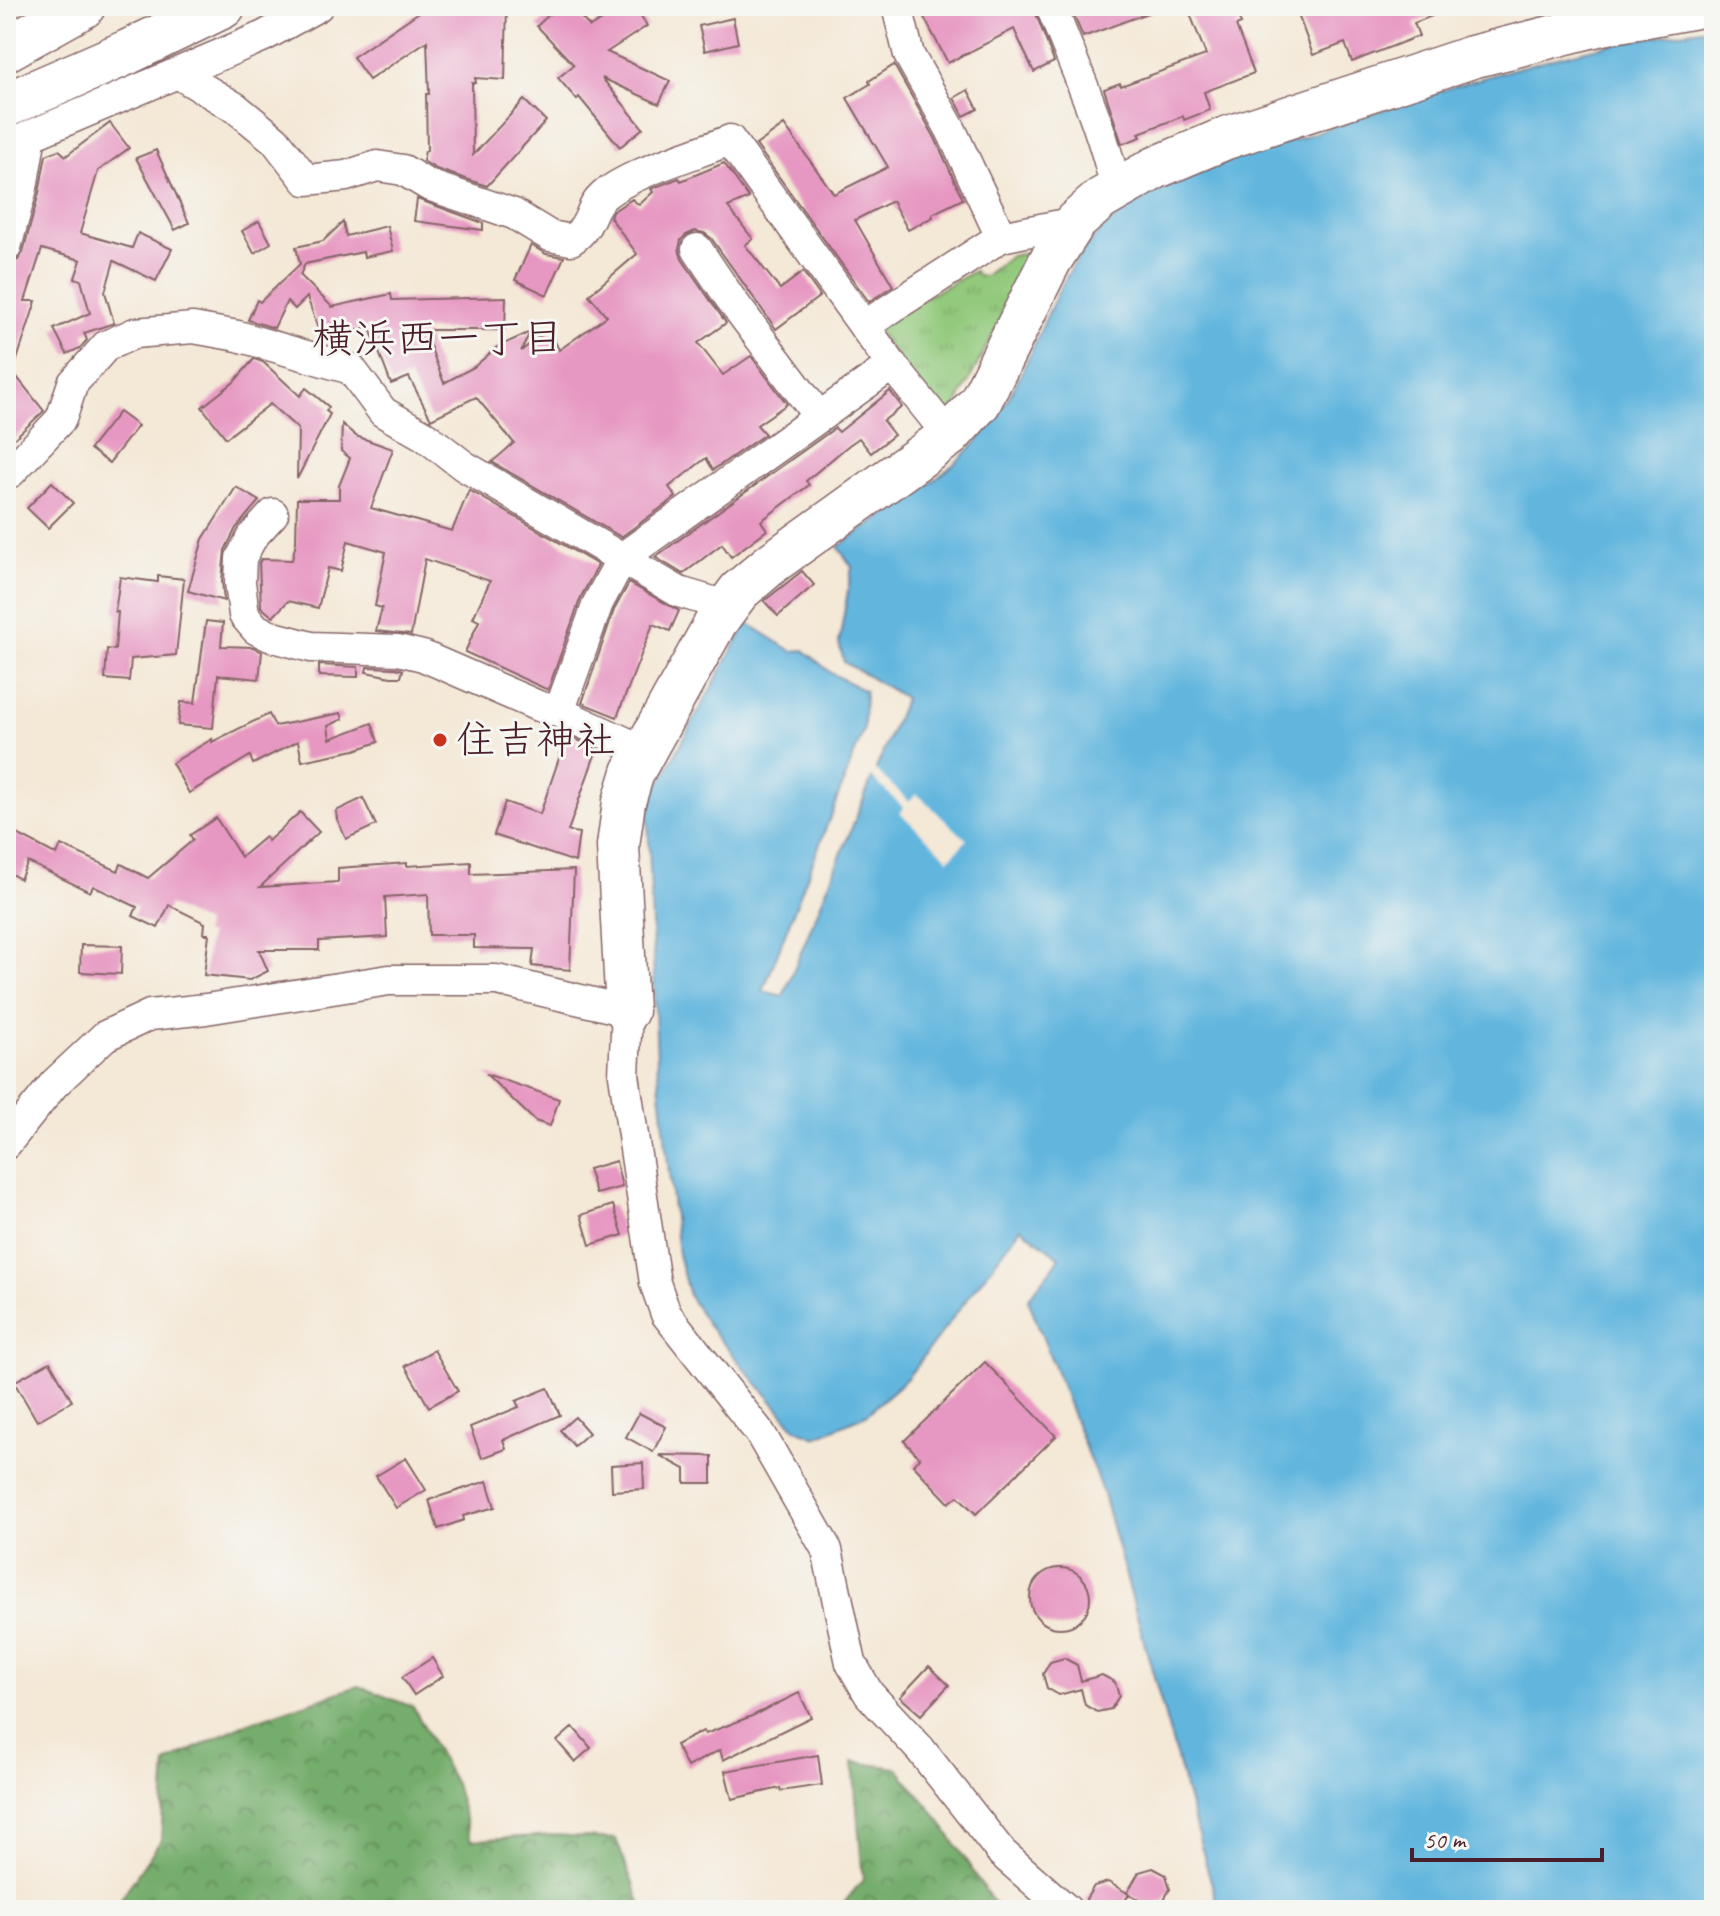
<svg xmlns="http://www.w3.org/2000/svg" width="1720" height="1916" viewBox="0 0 1720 1916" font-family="Caveat,'Klee One',sans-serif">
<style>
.grass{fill:url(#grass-tufts);stroke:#6e7454;stroke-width:2}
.forest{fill:url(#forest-crowns);stroke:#60664c;stroke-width:2}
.water{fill:#62b6de;stroke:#566a84;stroke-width:2}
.pier{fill:#f4e8d6}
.building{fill:#e798c2}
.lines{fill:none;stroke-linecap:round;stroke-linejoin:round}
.street-casing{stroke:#866567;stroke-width:33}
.secondary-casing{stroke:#866567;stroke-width:45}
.highway-casing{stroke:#866567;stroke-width:47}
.street{stroke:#fff;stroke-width:30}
.secondary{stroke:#fff;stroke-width:42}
.highway{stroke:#fff;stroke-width:44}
.poi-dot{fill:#c8321e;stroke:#f6f6f2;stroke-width:3}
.labels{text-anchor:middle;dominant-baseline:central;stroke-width:6;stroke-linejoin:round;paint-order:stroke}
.poi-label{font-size:40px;fill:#4a1f2b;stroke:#f6f6f2;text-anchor:start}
.neighbourhood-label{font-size:42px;fill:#4a1f2b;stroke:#f6f6f2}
</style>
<defs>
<pattern id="grass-tufts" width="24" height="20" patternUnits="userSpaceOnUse" patternTransform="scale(2)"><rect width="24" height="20" fill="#92c97c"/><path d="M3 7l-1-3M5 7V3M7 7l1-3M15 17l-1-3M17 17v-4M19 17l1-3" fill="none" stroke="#7fac6b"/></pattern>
<pattern id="forest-crowns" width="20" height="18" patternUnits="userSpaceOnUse" patternTransform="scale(2)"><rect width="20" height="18" fill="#75ad6c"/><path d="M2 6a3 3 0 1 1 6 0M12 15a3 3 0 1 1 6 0" fill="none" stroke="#628c59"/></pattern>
</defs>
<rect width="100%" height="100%" fill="#f6f6f2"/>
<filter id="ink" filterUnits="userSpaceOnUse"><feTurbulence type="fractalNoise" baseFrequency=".0125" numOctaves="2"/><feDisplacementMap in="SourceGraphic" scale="16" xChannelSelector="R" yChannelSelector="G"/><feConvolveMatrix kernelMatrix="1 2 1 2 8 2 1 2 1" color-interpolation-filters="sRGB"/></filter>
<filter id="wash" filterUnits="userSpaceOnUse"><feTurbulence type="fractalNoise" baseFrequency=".006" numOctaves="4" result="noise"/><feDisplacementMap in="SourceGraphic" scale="32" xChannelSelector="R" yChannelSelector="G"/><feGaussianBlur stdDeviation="1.8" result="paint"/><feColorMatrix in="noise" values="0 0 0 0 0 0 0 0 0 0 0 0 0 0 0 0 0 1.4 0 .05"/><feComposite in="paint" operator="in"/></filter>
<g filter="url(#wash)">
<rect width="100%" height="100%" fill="#f4e8d6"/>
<!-- grass -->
<path class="grass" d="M1027,253l7,2 -89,172 -71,-102 100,-54 4,5h6l27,-20z"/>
<!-- forest -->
<g class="forest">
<path d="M358,1686l55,21 42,77 16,56 83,-5 62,4 27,71h-530l48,-70 5,-77 78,-39z"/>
<path d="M853,1762l44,6 42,51 54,83 8,8h-163l25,-30z"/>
</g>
<!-- water -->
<path class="water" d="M1714,27v1883h-495l-116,-416 -75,-195 32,-41 -39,-30 -114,150 -41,37 -50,22 -20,-8 -86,-101 -21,-32 -11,-42 -21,-191 -9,-249 7,-23 92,-168 45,28 12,-1 27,23 34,18 -1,38 -101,262 20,5 122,-298 -61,-36 -5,-19 13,-76 -14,-20c57,-41 128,-78 165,-140 32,-51 46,-113 84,-161 48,-60 142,-84 213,-108 101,-35 202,-69 307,-93 35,-7 71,-12 107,-18z"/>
<!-- pier -->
<path class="pier" d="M872,767l37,34 8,-7 50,46 -18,19 -49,-46 4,-5 -35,-33z"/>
<g id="blocks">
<!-- building -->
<g class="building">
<path d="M428,6h79l-2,74 -30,-2 1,5h-4l1,72 51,-55 22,21 -59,65 -51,-17 -13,-8 2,-10h2l-1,-57h3l-2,-53 -58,39 -16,-23z"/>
<path d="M558,6h12l20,21 33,-21h12l12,20 -40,26 63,29 -11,23 -57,-26 41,50 -23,19 -41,-50 -2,3 -19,-22 16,-13 -37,-39z"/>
<path d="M918,6h115l21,56 -20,10 -20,-43 -66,34z"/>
<path d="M1070,6h90l1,2 -78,29z"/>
<path d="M1187,6h47l7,18 -5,2 18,47 -50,19 6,18 -26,10 -1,-4 -44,17 2,4 -19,7 -18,-55 16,-6 1,3 85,-31z"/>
<path d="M1295,6h157v2l-38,15 5,13 -67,26 -7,-19 -32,12z"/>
<path d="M733,18l5,25 -33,8 -6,-25z"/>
<path d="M894,65l41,73 28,61 -31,15 1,3 -25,13 -16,-29 -37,19 38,66 -24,16 -113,-157 28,-20 50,69 54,-27 -41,-69 23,-14 -1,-3z"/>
<path d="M968,90l10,19 -14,7 -10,-18z"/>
<path d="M110,123l19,25 -31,23 -18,62 52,15 6,-15 34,16 -16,32 -42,-20 -9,31 9,31 -30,10 3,7 -7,8 -13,6 -13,-25 36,-16 -9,-33 -6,-2 6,-18 -39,-11 -17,52h11l-23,71 31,39 -38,35v-170l4,-12 8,-4 5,-8 16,-59 7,-38 13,-5 7,6z"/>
<path d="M156,150l33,73 -14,7 -39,-72z"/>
<path d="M724,163l25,35 -21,9 25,32 -8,6 35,44 23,-17 17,24 -44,33 -65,-91 -7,-5 -9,-2 -9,4 -5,5 -2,9 3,10 44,64 -28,20 25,32 28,-19 36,48 -30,21 8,9 -52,36 -7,-12 -37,29 7,10 -55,40 -129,-75 22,-19 -38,-46 -45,22 -22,-42 -18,7 -22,-58 -46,16 -16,-45 -12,12 -8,-8 -13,27 -26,-8 9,-20 3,2 40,-38 -4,-17 27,-6 20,-19 3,14 41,-10 6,25 -29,6 -1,-5 -58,12 -5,11 32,32 59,-13 1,6 114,-3 -1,33h-81l20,53 30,-16 23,-20 33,-15 -9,19 28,-22 10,21 48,-34 -18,-21 48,-41 -27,-37 2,-5 20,-13 7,6 14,-13 -2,-3 2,-1 26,-10 2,3z"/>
<path d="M417,199l66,24v7l-69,-9z"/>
<path d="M259,221l12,22 -17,10 -12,-22z"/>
<path d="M531,245l15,9 18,3 -17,38 -32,-15z"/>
<path d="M254,359l9,3 37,34 6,-8 23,19 -3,4 4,3 -33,65 1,-50 -28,-25 -44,34 -24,-31 32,-25z"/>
<path d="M890,391l12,16 -19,14 11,14 -23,18 -12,-15 -10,7 -43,36 3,4 -48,36 6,9 -36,27 -9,-13 -39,30 -28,-17 180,-129 4,4z"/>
<path d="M119,412l19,14 -29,37 -19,-14z"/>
<path d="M342,424l14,12 37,13 -22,59 81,23 17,-41 129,75 -17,32 -33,93 -83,-38 14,-31 -6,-3 17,-37 -65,-22 -14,76 -35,-4 6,-23 -7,-2 11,-54 -38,-11 -7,30 -13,-3 -10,40 -30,-7 -15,16 -12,-10 -2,-44 2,-4 31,1 4,-18 1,-43h42v-13l11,-28 -9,-7z"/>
<path d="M52,482l21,21 -25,25 -21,-20z"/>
<path d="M236,487l23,14 -23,27 -11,22 -3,31 2,20 -36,-10 15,-52z"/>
<path d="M802,571l12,14 -36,31 -14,-15z"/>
<path d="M158,576l26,3 -8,76 -45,4 -2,22 -24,-2 2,-30 8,1 3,-38h-3l5,-35 38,5z"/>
<path d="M629,583l50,28 -9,20 -17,-7 -36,93 -35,-14 32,-93z"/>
<path d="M206,621l17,2 -2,23 32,1 9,5 -3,27 -41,-4 -5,53 -35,-3 3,-23 14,1z"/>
<path d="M319,665l39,2v10l-39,-1z"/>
<path d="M367,667l29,1 7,2 -2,7h-10l-25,-5z"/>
<path d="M341,713l2,6 -15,7 2,13 42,-16 6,19 -23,8 -53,11 -4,-20 -45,23 -3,-8 -61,37 -17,-30 40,-24v3l57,-28 6,12z"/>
<path d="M567,735l30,14 -29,82 11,2 -4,29 -81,-27 11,-33 35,12z"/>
<path d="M363,798l13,27 -30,14 -9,-20 -1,-8z"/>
<path d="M300,812l19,20 -59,55 78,-5v-14l69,-5v3l64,-4v12l103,-4 -4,100 -38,-4 2,-17 -60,-1v-13h-45l-1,-41 -43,3 2,40 -68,4v9h-60l9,21 -18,9 -46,-5 5,-41h-5l1,-11 -36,-18 -11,23 -25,-12 4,-9 -44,-21 -3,6 -62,-30 -8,17 -14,-8v-28l6,-12 45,24 4,-10 57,26 3,-7 27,14 45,-38 -3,-5 26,-17 25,39 24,-20 3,4z"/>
<path d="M81,945l41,1 -1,28 -41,-2z"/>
<path d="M486,1074l73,25 -9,27 -15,-5z"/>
<path d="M616,1161l6,26 -26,7 -8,-25z"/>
<path d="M613,1205l10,30 -33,10 -9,-30z"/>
<path d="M434,1350l24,41 -29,16 -24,-41z"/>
<path d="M50,1362l22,39 -35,20 -23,-39z"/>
<path d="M985,1362l71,74 -80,78 -18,-18 -9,7 -36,-38 7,-7 -16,-17z"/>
<path d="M548,1388l12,27 -57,25 3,9 -24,9 -12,-31 49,-20 -3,-6z"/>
<path d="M639,1413l27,14 -13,25 -27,-15z"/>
<path d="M575,1417l14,16 -15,13 -14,-16z"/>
<path d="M659,1455l53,1v27h-27v-14z"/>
<path d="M406,1458l20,32 -30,18 -20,-32z"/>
<path d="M643,1463l1,26 -32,2 -1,-26z"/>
<path d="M487,1481l8,26 -32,9 1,4 -26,9 -9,-29z"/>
<circle cx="1060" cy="1598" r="30"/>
<path d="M432,1658l11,18 -29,19 -12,-18z"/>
<path d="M1064,1658l13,7 4,16 21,-6 13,7 4,14 -8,13 -14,3 -12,-7 -4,-16 -22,6 -12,-7 -4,-14 7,-12z"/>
<path d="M929,1666l20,19 -28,30 -21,-18z"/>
<path d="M799,1693l12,24 -88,43 -3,-10 -33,17 -11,-22 27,-14 2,3 47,-18z"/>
<path d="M573,1727l18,21 -16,14 -18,-21z"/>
<path d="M818,1755l4,30 -41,6 -1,-3 -48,11 -7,-28z"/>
<path d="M1153,1868l13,7 4,14 -7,12 -14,4 -22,-12 12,-21z"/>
<path d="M1108,1882l21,12 -9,16h-31l-3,-11 8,-13z"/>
</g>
</g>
</g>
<g filter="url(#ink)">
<use href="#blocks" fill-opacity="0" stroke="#866567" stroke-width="2"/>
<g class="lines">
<!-- street casing -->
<g class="street-casing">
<g id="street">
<path d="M897,6l12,49 42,75 50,107"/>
<path d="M1051,6c23,60 52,121 65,184"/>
<path d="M179,74l57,34 39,32 31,40 40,-4 31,-10 26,4 25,15 86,29 36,22 21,4c22,-14 17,-31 32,-44 26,-23 93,-42 127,-56l162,225 57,71"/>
<path d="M6,146l258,-110 54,-30"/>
<path d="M6,247l16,-59 9,-53"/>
<path d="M697,249l33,49 89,119"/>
<path d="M864,326l137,-89 74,-15"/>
<path d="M11,472l50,-53 12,-36 33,-37 29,-13 58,-5 45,8 113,33 32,43 42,24 39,30 215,126 47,14"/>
<path d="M273,514l-21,23 -11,21 -1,24 4,33 12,14 14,7 41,11 87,3 25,6 115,50 21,6 85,39"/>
<path d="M559,712l39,-109 24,-45 270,-193"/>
<path d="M6,1144l48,-60 51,-48 45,-21 56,-6 183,-29h108l130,31 -3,64 31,208 11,31 94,119 67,117 24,113 18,31 51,55 82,104 65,57"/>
</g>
</g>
<!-- secondary casing -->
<g class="secondary-casing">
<path id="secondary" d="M627,1011l-9,-165 6,-44 9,-30 83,-150 23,-31 33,-28 177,-127 31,-34 70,-141 25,-39 26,-23 54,-31 71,-30 246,-81 130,-33 99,-18"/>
</g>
<!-- highway casing -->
<g class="highway-casing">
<g id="highway">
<path d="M6,49l77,-43"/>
<path d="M6,105l122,-53 95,-46"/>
</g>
</g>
<!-- street -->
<use href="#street" class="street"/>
<!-- secondary -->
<use href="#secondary" class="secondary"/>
<!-- highway -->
<use href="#highway" class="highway"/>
</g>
</g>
<!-- markers -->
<circle class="poi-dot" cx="440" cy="740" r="8"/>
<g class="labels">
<!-- poi labels -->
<g class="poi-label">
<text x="456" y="740">住吉神社</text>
</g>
<!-- neighbourhood labels -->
<g class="neighbourhood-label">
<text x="438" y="338">横浜西一丁目</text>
</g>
</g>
<!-- margin -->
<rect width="1720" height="1916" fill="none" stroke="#f6f6f2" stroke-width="32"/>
<!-- scale -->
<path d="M1412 1848v12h190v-12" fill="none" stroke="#4a1f2b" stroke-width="4"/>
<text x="1424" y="1848" font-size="24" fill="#4a1f2b" stroke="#f6f6f2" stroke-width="6" paint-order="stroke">50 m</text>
</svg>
